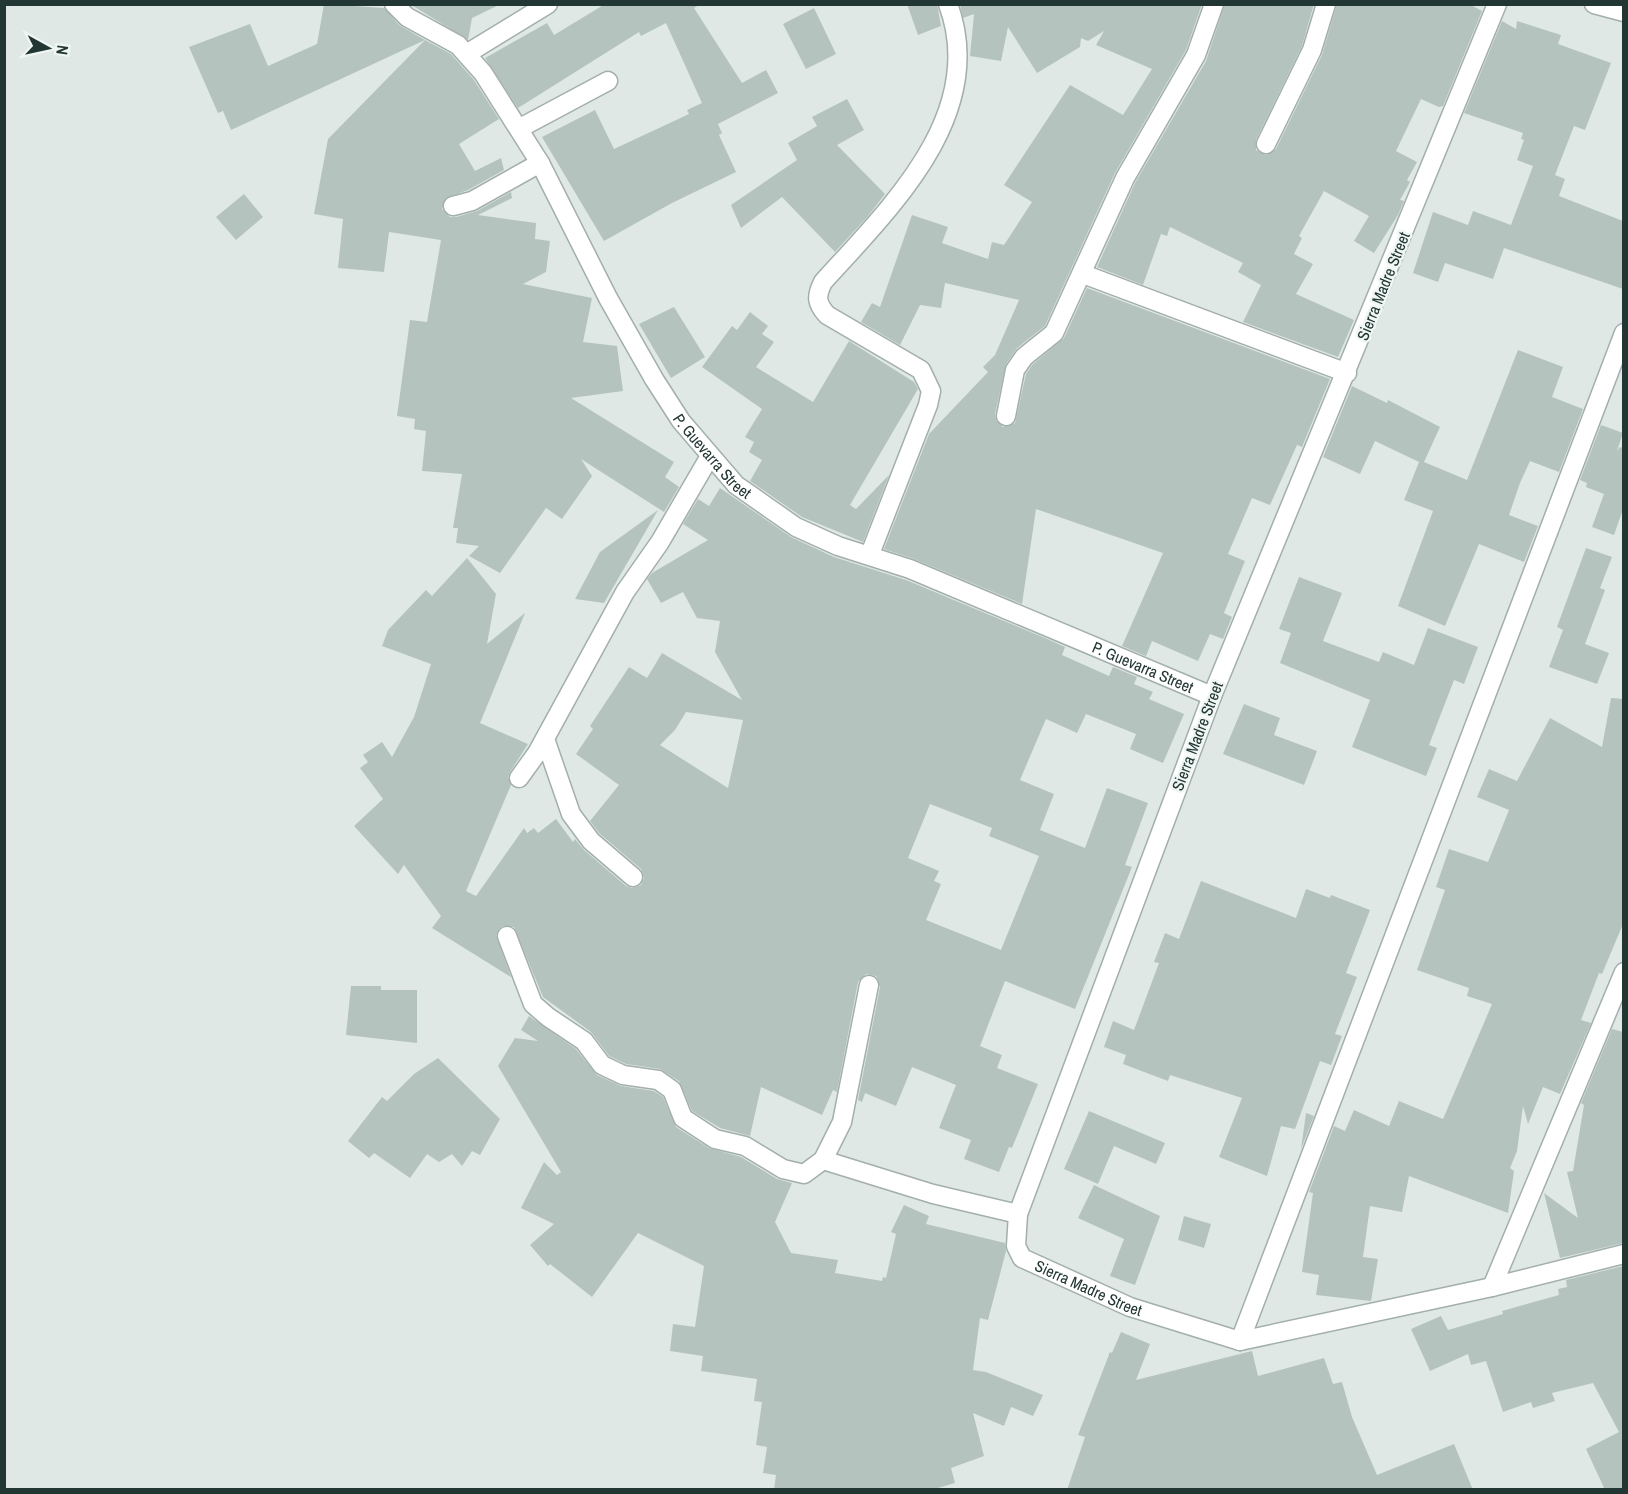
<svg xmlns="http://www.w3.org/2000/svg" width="1628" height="1494" viewBox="0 0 1628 1494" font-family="'Archivo Narrow',sans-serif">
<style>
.building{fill:#b5c3bf;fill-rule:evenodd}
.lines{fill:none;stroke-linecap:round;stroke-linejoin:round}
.street-casing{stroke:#a3afac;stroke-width:21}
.street{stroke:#fff;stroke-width:18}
.labels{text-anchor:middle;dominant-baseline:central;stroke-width:5;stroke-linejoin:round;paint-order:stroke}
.street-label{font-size:16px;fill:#223633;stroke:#eff6f3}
</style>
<rect width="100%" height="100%" fill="#dfe8e5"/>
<!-- building -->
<g class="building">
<path d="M324,4l60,4 15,17 26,15 -194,90 -8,-19 -5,2 -29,-66 61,-23 18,42 49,-22z"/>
<path d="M410,4h91l-29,14 -4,22z"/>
<path d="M605,4h96l-7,4 48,75 24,-13 12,23 -60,31 4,9 -3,2 17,37 -64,31 -68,38 -62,-104 53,-27 19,39 75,-35 -2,-4 15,-7 -36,-80 -25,13 -2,-4 -121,76 -33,-50 62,-35 7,12z"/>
<path d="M907,4h30l4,22 -23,9z"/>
<path d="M960,4h242l-16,46 -71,123 -70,153 -28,22 -11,16 -11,50 1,6 7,7 12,-4 11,-49 6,-9 32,-27 23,-50 243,91 -28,68 -5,-2 -27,60 -18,-7 -24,56 17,7 -21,52 8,4 -9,22 -13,-5 -12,27 -46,-20 -6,15 -24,-10 41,-93 -127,-44 -14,95 -108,-45 -30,-10 45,-115 59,-62 -5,-5 12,-12 24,-55 -74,-17 -4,25 -21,-3 -20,40 -39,-23 11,-19 8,4 32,-92 36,12 -6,16 46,16 4,-17 12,3 28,-43 -28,-17 66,-100 53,30 29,-46 -56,-24 8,-14 -16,10 -7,-3 -1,9 -43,26 -29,-46 -7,34 -31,-5 4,-42 -11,4z"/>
<path d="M1225,4h89l-12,42 -46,94v10l10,5 10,-6 46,-94 15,-51h132l13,7 -39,95 -4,1 -18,-8 -25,52 21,11 -10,18 3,2 -10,18 4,1 -6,14 -24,38 -20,-12 15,-25 -45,-25 -25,45 3,2 -8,16 19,10 -17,30 58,26 -16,37 -95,-35 18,-37 -23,-13 5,-9 -73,-36 -3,9 -6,-2 -18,51 -46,-18 38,-84 71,-122z"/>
<path d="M814,8l22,46 -30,15 -23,-45z"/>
<path d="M1502,21l14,8 1,-8 44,14 -3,9 53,19 -26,67 -11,-4 -19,49 10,4 -6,17 64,25v68l-119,-41 -11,31 -48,-16 -7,19 -25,-9 20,-61 35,13 5,-14 38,14 22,-59 -16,-6 7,-20 -3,-1 2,-6 -59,-20z"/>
<path d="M425,40l26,14 23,26 25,39 -40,25 16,27 26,-13 3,12 -36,20 -22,8 -4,11 8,8h6l21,-6 34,-19 1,6 -34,17 58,8 -1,16 15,2 -4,31 -23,12 69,14 -9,44 34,4 6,45 -52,7 103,64 -9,15 14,10 -15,25 -83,-53 11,17 -30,43 -16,-11 -46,65 -31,-17 10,-10 -23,-3 2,-15h-5l9,-54 -40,-3 4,-40 -12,-2 1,-10 -18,-3 13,-96 17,2 14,-82 -52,-8 -5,40 -46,-4 5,-49 -29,-5 14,-75z"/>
<path d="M847,99l17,31 -27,15 48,49 -17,22 -33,36 -53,-55 -41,31 -10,-23 66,-45 -9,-17 29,-17 -5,-9z"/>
<path d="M244,194l19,23 -27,23 -20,-23z"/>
<path d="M674,307l31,50 -34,21 -32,-54z"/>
<path d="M750,312l18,14 -6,8 12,8 -18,25 57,35 36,-61 65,41 4,7 -68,116 6,4 33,-34 -26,67 -61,-25 -52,-36 12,-21 -13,-8 5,-10 -9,-5 17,-28 -60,-42 30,-41 5,4z"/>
<path d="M1518,350l45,17 -11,30 31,12 -24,63 -29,-11 -10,22 -11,32 29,11 -14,36 -45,-18 -34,82 -47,-20 35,-95 -29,-11 15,-38 -44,-21 -15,33 -37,-17 29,-71 35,17 1,-3 52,27 -16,35 43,18z"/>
<path d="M1601,425l22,8 -6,18 3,-4 3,1v61l-9,26 -22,-8 12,-33 -18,-7 1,-4 -7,-3z"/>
<path d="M720,488l71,49 43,20 72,23 139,58 20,9 -3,8 47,21 4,-9 24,10 -3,7 19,8 -4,7 35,15 -21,49 -33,-14 6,-15 -50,-20 -9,19 -31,-14 -26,61 34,14 -14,36 45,18 22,-60 41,15 -23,62 7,2 -57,142 -70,-28 -25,65 22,9 -5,13 41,16 -26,64 -3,-1 -10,25 -35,-13 7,-19 -32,-12 17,-43 -44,-18 -16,39 -31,-13 -3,9 -4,-2 22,-113 -4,-11 -10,-2 -8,8 -21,110 -4,-2 -11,25 -61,-28 -11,49 -30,-8 -28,-17 -13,-30 -19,-12 -34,-5 -17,-8 -18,-24 -48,-35 -29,-70 -12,-1 -6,9 15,42 -79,-49 9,-12 -37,-51 -6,9 -44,-48 29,-27 -23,-31 8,-6 -5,-7 19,-13 10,15 22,-40 17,-53 -49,-18 6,-16 38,-40 6,6 35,-38 29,36 -9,50 38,-31 -45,110 48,21 -18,28 -2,5 3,8 -45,106 10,5 48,-68 3,5 7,-5 4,5 18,-14 17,23 2,-3 9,11 42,36 6,2 9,-3 3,-7 -3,-9 -42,-36 -9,-12 29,-36 -43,-31 17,-25 -3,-3 39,-59 18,11 15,-25 80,47 -27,-48 5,-31 -23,-3 -14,-26 -22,11 -14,-24 5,-6 56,-33 -25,-16 15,-25 11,7zM686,712l57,8 -15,68 -68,-43 15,-15zM930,804l62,24 -3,8 50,20 -38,94 -75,-30 15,-36 -7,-3 5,-10 -31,-13z"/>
<path d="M658,510l-54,93 -29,-4 25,-47z"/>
<path d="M1586,548l26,9 -12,31 5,2 -20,54 24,9 -12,31 -48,-17 14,-37 -6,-3z"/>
<path d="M1299,577l43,16 -19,48 56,21 4,-10 31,13 14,-37 50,19 -14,37 -10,-4 -25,65 8,3 -11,28 -74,-29 18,-47 -90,-37 11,-30 -12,-4z"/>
<path d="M1611,698l12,1v225l-21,50 -3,-1 -18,47 10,3 -31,71 -17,-7 -15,37 -5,-18 -6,45 -7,17 4,3 -6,42 -99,-37 -7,36 -32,-6 -7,51 15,2 -7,42 -55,-6 3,-20 -17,-3 11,-79 -4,-1 25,-66 11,5 9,-21 35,16 10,-25 44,18 49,-115 -25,-8 2,-8 -52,-18 28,-80 -9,-3 13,-38 39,13 21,-52 -32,-13 12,-28 28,12 33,-63 52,29z"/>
<path d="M1244,704l36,14 -6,17 43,16 -13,34 -81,-31z"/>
<path d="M1201,881l95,37 10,-29 24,9 1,-3 39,15 -24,63 11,4 -22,57 7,2 -11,29 -11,-4 -25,68 -14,-3 -14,50 -48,-19 23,-59 -72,-23 -2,6 -45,-17 3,-9 -22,-8 9,-26 21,9 25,-67 -5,-1 11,-29 14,6z"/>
<path d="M351,986h30v4h36v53l-71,-8z"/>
<path d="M529,1016l47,33 21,26 24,11 33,5 9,6 13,30 33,21 32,9 36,22 15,4 -17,39 16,31 47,7 -3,13 47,8 1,-4 3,1 10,-44 -5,-2 13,-27 25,11 -3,8 79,19 1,8 -18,69 -8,-2 -7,52 13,2 57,23 -10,21 -22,-9 -7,19 -31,-13 11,43 -33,12 4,15 -24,7h-157l2,-15 -13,-2 4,-26 -11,-2 6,-43 -8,-1 3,-22 -56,-8 2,-15 -33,-5 3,-27 22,3 9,-61 -66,-33 -46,64 -42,-33 -2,2 -18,-21 24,-21 -33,-16 23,-46 13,13 4,-3 -63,-106 17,-28 23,3 -17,-11z"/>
<path d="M1612,1029l11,3v211l-63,15 -16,-65 34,25 -11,-46 6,-1 11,-66 -3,-2z"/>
<path d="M438,1058l62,61 -20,36 -8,-4 -10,15 -10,-12 -13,8 -12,-8 -17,24 -36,-25 -5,5 -21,-17 34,-44 5,4 27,-27z"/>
<path d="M1089,1111l76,32 -9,21 -42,-18 -16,38 -34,-15z"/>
<path d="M1306,1113l8,3 -13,33z"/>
<path d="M1094,1185l66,31 -25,69 -25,-9 14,-37 -46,-21z"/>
<path d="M1184,1216l27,8 -7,24 -26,-8z"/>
<path d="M1623,1266v224h-18l-19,-41 33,-17 -26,-49 -41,10 3,8 -22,7 -2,-6 -28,10 -17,-51 -15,4 -3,-11 -38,17 -19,-42 30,-13 7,14 55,-16 -1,-3 57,-16 -1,-6 9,-2 -1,-7z"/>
<path d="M1121,1332l29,12 -14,36 116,-29 6,25 66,-18 9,26 9,-2 10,35 25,58 77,-31 19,46h-406l18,-53 -7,-2 32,-83 2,1z"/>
</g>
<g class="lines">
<!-- street casing -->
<g class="street-casing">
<g id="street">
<path id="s1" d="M394,4l13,13 51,28 25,28 57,90 68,135 46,81 27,42 55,64 60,42 42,19 72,23 302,127"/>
<path id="s2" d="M1497,4l-285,692 -194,518 -2,32 6,12 108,49 110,34 252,-54 132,-33"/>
<path d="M1594,4l30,8"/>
<path d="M468,53l80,-49"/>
<path d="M520,128l88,-47"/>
<path d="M1266,144l46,-94 14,-46"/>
<path d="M453,206l19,-5 68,-38"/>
<path d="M1083,274l264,99"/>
<path d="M1006,416l9,-46 9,-13 30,-24 71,-155 71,-123 18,-51"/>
<path d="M870,554l58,-149 3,-14 -10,-21 -94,-55c-11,-12 -11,-19 -4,-33 67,-74 166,-168 125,-278"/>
<path d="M545,739l26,75 20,27 42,36"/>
<path d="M519,778l18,-25 88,-161 35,-50 50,-86"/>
<path d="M507,936l26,68 15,13 36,24 18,24 21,10 35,5 14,10 11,28 32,21 30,7 38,23 21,5 19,-14"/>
<path d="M869,985l-27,137 -19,38 110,34 85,20"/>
<path d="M1492,1287l132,-315"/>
<path d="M1240,1341l384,-1008"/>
</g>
</g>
<!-- street -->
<use href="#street" class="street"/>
</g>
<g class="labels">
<!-- street labels -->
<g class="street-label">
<text transform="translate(1383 286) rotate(-68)">Sierra Madre Street</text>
<text stroke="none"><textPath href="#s1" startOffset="562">P. Guevarra Street</textPath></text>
<text stroke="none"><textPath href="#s1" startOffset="1047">P. Guevarra Street</textPath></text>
<text transform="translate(1197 736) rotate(-69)">Sierra Madre Street</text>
<text stroke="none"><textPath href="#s2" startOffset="1420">Sierra Madre Street</textPath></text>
</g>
</g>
<!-- border -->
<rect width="1628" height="1494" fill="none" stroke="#223633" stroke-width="12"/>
<!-- north arrow -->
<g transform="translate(48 48) rotate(98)" stroke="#eff6f3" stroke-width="4.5" paint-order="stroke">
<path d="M0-4.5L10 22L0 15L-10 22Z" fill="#223633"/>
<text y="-9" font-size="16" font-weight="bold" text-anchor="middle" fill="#223633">N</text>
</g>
</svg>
